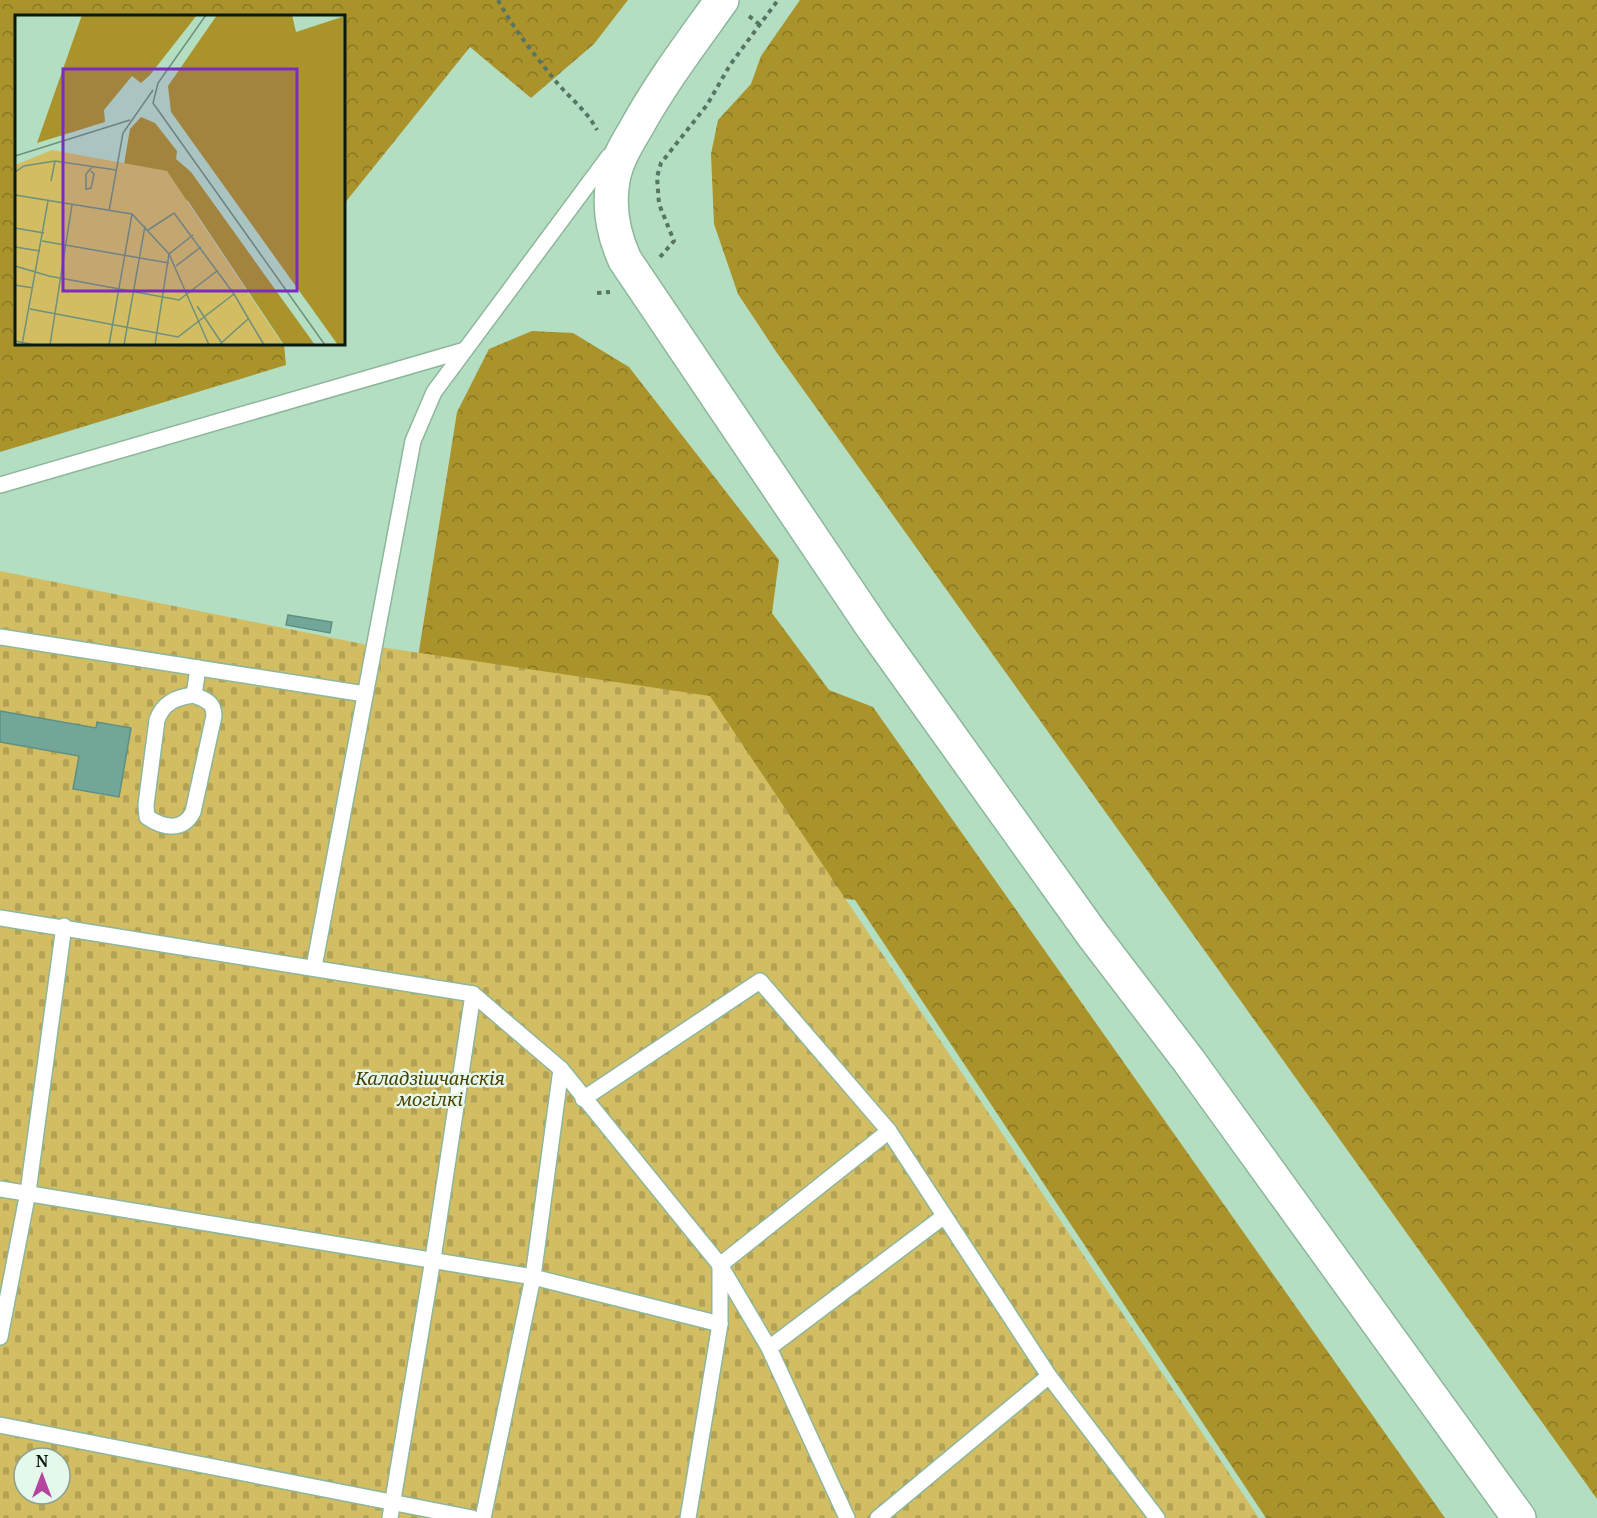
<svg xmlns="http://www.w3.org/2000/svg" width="1597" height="1518" viewBox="0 0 1597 1518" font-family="'Noto Serif',serif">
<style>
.forest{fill:url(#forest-crowns)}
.cemetery{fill:url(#cemetery-stones);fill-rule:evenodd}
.building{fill:#72a699;stroke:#5d9083;stroke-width:1.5}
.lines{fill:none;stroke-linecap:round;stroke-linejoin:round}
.lane-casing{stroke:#8db69b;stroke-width:18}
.secondary-casing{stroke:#8db69b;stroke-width:36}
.path{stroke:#587563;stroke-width:4;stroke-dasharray:4.5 4.5;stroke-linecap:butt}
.lane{stroke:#fff;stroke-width:15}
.secondary{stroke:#fff;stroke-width:33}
.labels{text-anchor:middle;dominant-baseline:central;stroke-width:5;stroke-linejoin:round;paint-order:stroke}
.park-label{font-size:18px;font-style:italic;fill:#4a3e03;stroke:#e4f9eb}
.inset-road{fill:none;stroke:#6f907b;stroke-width:1.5}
.view{fill:#7b2cbf;fill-opacity:0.15;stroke:#7b2cbf;stroke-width:3}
.inset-edge{fill:none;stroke:#091a10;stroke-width:3}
</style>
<defs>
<pattern id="forest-crowns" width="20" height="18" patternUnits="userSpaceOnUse" patternTransform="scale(1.5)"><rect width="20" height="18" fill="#aa932a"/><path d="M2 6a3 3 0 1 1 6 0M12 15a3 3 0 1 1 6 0" fill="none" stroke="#897723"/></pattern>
<pattern id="cemetery-stones" width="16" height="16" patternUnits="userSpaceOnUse" patternTransform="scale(1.5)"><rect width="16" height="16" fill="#d2bd63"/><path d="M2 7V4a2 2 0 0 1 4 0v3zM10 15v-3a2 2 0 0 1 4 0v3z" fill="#b3a255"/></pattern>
</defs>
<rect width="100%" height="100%" fill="#b3dec2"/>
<!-- forest -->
<g class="forest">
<path d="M0,0h628l-34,44 -63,54 -61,-51 -126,157v-188h-328v328h268l2,21 -286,87z"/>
<path d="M800,0h797v1499l-820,-1146 -39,-59 -24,-70 -3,-70 7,-34 33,-36 10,-28z"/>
<path d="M532,331l41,2 56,34 150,193 -7,53 57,77 44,17 572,811h-179l-411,-618 -113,-15 -686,633 356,-823 45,-283 32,-63z"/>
</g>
<!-- cemetery -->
<path class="cemetery" d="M0,571l373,75 337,50 549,822h-1259zM24,1458h36v36h-36z"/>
<!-- building -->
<g class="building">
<path d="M288,615l44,7 -2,11 -44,-8z"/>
<path d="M0,711l96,17 1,-6 34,6 -12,69 -46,-8 6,-33 -79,-14z"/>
</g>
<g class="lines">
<!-- lane casing -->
<g class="lane-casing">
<g id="lane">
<path d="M0,485l465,-135"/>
<path d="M0,637l365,57"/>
<path d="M194,695c12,5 20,7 20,21l-21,96c-10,20 -30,16 -46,5l-1,-12 11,-85c6,-17 19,-23 37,-25l4,-27"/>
<path d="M0,918l473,76 88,75 159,196 49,83 78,170"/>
<path d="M314,967l99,-526 21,-49 175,-236"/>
<path d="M583,1099l177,-118 129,150 160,245 108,142"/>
<path d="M0,1189l533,88 187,47"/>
<path d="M0,1337l28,-145 36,-266"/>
<path d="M769,1348l174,-131"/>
<path d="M0,1425l472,93"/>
<path d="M390,1518l43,-259 40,-265"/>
<path d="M483,1518l50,-241 28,-208"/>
<path d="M688,1518l32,-194v-59l169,-134"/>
<path d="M878,1518l171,-142"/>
</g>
</g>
<!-- secondary casing -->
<g class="secondary-casing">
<path id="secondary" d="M722,0c-30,42 -62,84 -87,130 -9,15 -19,32 -22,50 -5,29 0,54 12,80l248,368 219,306 97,127 330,457"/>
</g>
<!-- path -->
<g class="path">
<path d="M498,0c16,30 39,58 60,84 14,16 29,27 39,46"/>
<path d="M749,16l11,9"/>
<path d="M660,257l14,-16 -15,-37 -2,-27 4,-14 46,-58 23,-40 48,-65"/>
<path d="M597,293l13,-1"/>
</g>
<!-- lane -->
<use href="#lane" class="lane"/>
<!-- secondary -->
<use href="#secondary" class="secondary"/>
</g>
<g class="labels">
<!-- park labels -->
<g class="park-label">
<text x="430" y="1078">Каладзішчанскія<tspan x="430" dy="21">могілкі</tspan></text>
</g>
</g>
<!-- overview -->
<g transform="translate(15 15)">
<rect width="330" height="330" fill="#b3dec2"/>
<path d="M67,0h115l-47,60 -9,8 -9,-7 -28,34 1,12 -68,21zM202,0h75l4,17 49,-16v329h-7l-167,-233 -3,-26zM126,102l14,6 22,28 -1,8 15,13 124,173h-31l-96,-144 -16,-3 -110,147 61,-175 7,-41z" fill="#aa932a"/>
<path d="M37,135l115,21 116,174h-268v-180z" fill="#d2bd63"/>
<path class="inset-road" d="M191,0l-48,68 -5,20 172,242M0,141l115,-36M76,156l3,3 -3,14 -5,1v-15l6,-7M0,157l9,-6 31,-5 61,9M36,166l4,-20M0,180l117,19 37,40 40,91M94,196l14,-78 30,-43M0,213l29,5M133,215l26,-17 60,81 30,51M27,226l127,22M0,232l25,4M0,251l34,10 130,24 38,-29M161,251l25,-19M0,270l18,3M182,291l26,39M15,294l148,28 56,-43M0,326l20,4M7,330l26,-144M35,330l22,-140M94,330l23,-131M109,330l21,-119M140,330l14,-91 24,-19M204,330l29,-26"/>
<path class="view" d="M48,54h234v222h-234z"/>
<rect width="330" height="330" class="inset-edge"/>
</g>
<!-- north arrow -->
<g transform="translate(42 1476)"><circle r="28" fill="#e4f9eb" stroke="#8ca093" stroke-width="1.5"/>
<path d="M0-4.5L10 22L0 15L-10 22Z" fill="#b5449f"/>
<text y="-9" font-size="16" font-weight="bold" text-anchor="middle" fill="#091a10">N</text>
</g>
</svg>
